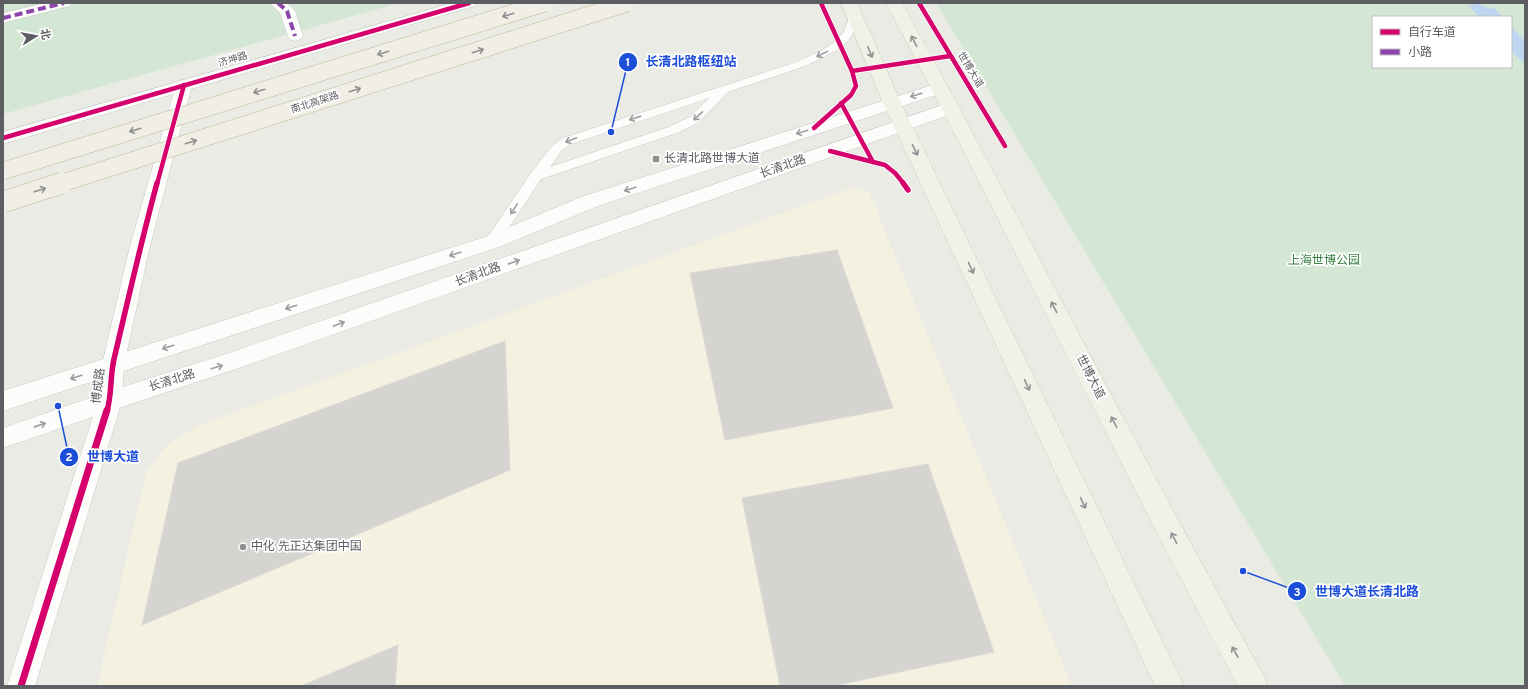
<svg xmlns="http://www.w3.org/2000/svg" width="1528" height="689" viewBox="0 0 1528 689" font-family="Overpass,'Noto Sans SC',sans-serif">
<style>
.commercial{fill:#f4f1e0}
.green{fill:#d4e7d4;fill-rule:evenodd}
.water{fill:#bdd7f3}
.lines{fill:none;stroke-linecap:round;stroke-linejoin:round}
.stream{fill:#bdd7f3;fill-rule:evenodd}
.building{fill:#d5d4d1;stroke:#dad9d6}
.service-casing{stroke:#c7c7c7;stroke-width:1}
.pedestrian-casing{stroke:#c7c7c7;stroke-width:1}
.minor-casing{stroke:#c7c7c7;stroke-width:1}
.tertiary-casing{stroke:#c7c7c7;stroke-width:1}
.secondary-casing{stroke:#c8c8c8;stroke-width:1}
.primary-casing{stroke:#d1ccb6;stroke-width:1}
.service{fill:#fcfcfb;fill-rule:evenodd}
.pedestrian{fill:#fcfcfb;fill-rule:evenodd}
.minor{fill:#fcfcfb;fill-rule:evenodd}
.tertiary{fill:#fcfcfb;fill-rule:evenodd}
.secondary{fill:#fcfcfb;fill-rule:evenodd}
.primary{fill:#f2f1e8;fill-rule:evenodd}
.trunk-bridge-far1-casing{stroke:#c0b796;stroke-width:18;stroke-linecap:butt}
.trunk-bridge-casing{stroke:#c0b796;stroke-width:22;stroke-linecap:butt}
.trunk-bridge-far1{stroke:#f0eee5;stroke-width:17}
.trunk-bridge{stroke:#f0eee5;stroke-width:21}
.quiet{stroke:#8e44ad;stroke-width:4;stroke-dasharray:8 4;stroke-linecap:butt}
.cycleway-far2-casing{stroke:#fff;stroke-width:6}
.cycleway-far1-casing{stroke:#fff;stroke-width:8}
.cycleway-casing{stroke:#fff;stroke-width:10}
.cycleway-far2{stroke:#d6006c;stroke-width:4.5}
.cycleway-far1{stroke:#d6006c;stroke-width:5.5}
.cycleway{stroke:#d6006c;stroke-width:7}
.oneway{stroke:#909090}
.oneway2{stroke:#909192}
.oneway3{stroke:#9c9da0}
.poi-dot{fill:#8e8f91;stroke:#fff;stroke-width:1.5}
.labels{text-anchor:middle;dominant-baseline:central;stroke-width:3.5;stroke-linejoin:round;paint-order:stroke}
.far-street-label{font-size:10px;fill:#5c5e63;stroke:#fff}
.poi-label{font-size:12px;fill:#5c5e63;stroke:#fff;text-anchor:start}
.street-label{font-size:12px;fill:#5c5e63;stroke:#fff}
.park-label{font-size:12px;fill:#3c8246;stroke:#fff}
.leader{fill:none;stroke:#1d4ed8;stroke-width:1.5}
.callout-dot{fill:#1d4ed8;stroke:#fff;stroke-width:1.5}
.mark-label{font-size:12px;text-anchor:middle;font-weight:bold;fill:#fff}
.callout-label{font-size:13px;text-anchor:middle;font-weight:bold;fill:#1d4ed8;stroke:#fff;stroke-width:3.5;stroke-linejoin:round;paint-order:stroke}
</style>
<rect width="100%" height="100%" fill="#ebebe6"/>
<!-- commercial -->
<path class="commercial" d="M854,187l14,4 8,15 4,13 192,467h-975l49,-214 21,-27 30,-19z"/>
<!-- green -->
<g class="green">
<path d="M3,3h397l-397,111z"/>
<path d="M936,3h589v683h-180zM1373,17h138v50h-138z"/>
</g>
<!-- water -->
<g class="water">
<path d="M1468,5l26,3 9,9h-24z"/>
<path d="M1511,26l14,15v23l-14,-13z"/>
</g>
<g class="lines">
<!-- stream -->
<path class="stream" d="M1472,3h7l15,14h-8z"/>
</g>
<!-- building -->
<g class="building">
<path d="M837,250l56,158 -168,32 -35,-167z"/>
<path d="M505,341l5,129 -368,155 36,-162z"/>
<path d="M928,464l66,188 -161,34h-53l-38,-188z"/>
<path d="M398,645l-3,41h-94z"/>
</g>
<g class="lines">
<!-- service casing -->
<g class="service-casing">
<path id="service" d="M855,13l5,3 -7,17 -5,8 -11,9 -32,16 -77,26 -30,31 -21,10 -136,46 -44,67 -5,1 -5,-1 -2,-4 2,-4 44,-65 22,-28 10,-7 234,-76c16,-8 38,-15 47,-31 3,-6 4,-12 7,-17zM709,98l-19,19 -21,10 -119,40 11,-16 10,-7z"/>
</g>
<!-- pedestrian casing -->
<g class="pedestrian-casing">
<g id="pedestrian">
<path d="M45,3h27l-3,3 -66,17v-10z"/>
<path d="M270,3h17l8,8 8,25 -2,3 -6,2 -6,-2 -9,-26z"/>
</g>
</g>
<!-- minor casing -->
<g class="minor-casing">
<path id="minor" d="M184,80l6,1 2,4 -43,165 -25,115 -2,36 -87,285h-28l91,-285 4,-36 27,-115 47,-165 2,-4z"/>
</g>
<!-- tertiary casing -->
<g class="tertiary-casing">
<path id="tertiary" d="M452,3h25l-3,3 -471,138v-12z"/>
</g>
<!-- secondary casing -->
<g class="secondary-casing">
<g id="secondary">
<path d="M939,83l6,1 3,4 -3,4 -347,114 -99,41 -496,164v-20l482,-154 99,-41z"/>
<path d="M951,102l6,2 3,4 -3,4 -718,256 -129,43 -107,37v-20l107,-37 119,-38z"/>
</g>
</g>
<!-- primary casing -->
<g class="primary-casing">
<g id="primary">
<path d="M841,3h16l44,100 283,583h-29l-272,-583z"/>
<path d="M886,3h16c123,223 237,451 362,673l4,10h-30c-122,-225 -231,-457 -352,-683z"/>
</g>
</g>
<!-- service -->
<use href="#service" class="service"/>
<!-- pedestrian -->
<use href="#pedestrian" class="pedestrian"/>
<!-- minor -->
<use href="#minor" class="minor"/>
<!-- tertiary -->
<use href="#tertiary" class="tertiary"/>
<!-- secondary -->
<use href="#secondary" class="secondary"/>
<!-- primary -->
<use href="#primary" class="primary"/>
<!-- trunk-bridge-far1 casing -->
<g class="trunk-bridge-far1-casing">
<g id="trunk-bridge-far1">
<path d="M3,171l542,-168"/>
<path d="M59,184l568,-181"/>
</g>
</g>
<!-- trunk-bridge casing -->
<g class="trunk-bridge-casing">
<path id="trunk-bridge" d="M3,202l59,-19"/>
</g>
<!-- trunk-bridge-far1 -->
<use href="#trunk-bridge-far1" class="trunk-bridge-far1"/>
<!-- trunk-bridge -->
<use href="#trunk-bridge" class="trunk-bridge"/>
<!-- quiet -->
<g class="quiet">
<path d="M278,3l9,8 8,25"/>
<path d="M3,18l61,-15"/>
</g>
<!-- cycleway-far2 casing -->
<g class="cycleway-far2-casing">
<g id="cycleway-far2">
<path d="M919,3l86,143"/>
<path d="M852,71l98,-15"/>
<path d="M841,103l32,59"/>
<path d="M814,128l37,-33 5,-9 -4,-15 -31,-68"/>
<path d="M3,138l466,-135"/>
<path d="M830,151l55,14 10,8 9,11"/>
<path d="M157,184l27,-99"/>
</g>
</g>
<!-- cycleway-far1 casing -->
<g class="cycleway-far1-casing">
<g id="cycleway-far1">
<path d="M903,183l5,7"/>
<path d="M107,411c5,-17 3,-35 7,-52 14,-59 27,-117 43,-176"/>
</g>
</g>
<!-- cycleway casing -->
<g class="cycleway-casing">
<path id="cycleway" d="M21,686l86,-276"/>
</g>
<!-- cycleway-far2 -->
<use href="#cycleway-far2" class="cycleway-far2"/>
<!-- cycleway-far1 -->
<use href="#cycleway-far1" class="cycleway-far1"/>
<!-- cycleway -->
<use href="#cycleway" class="cycleway"/>
</g>
<!-- one-way arrows -->
<defs><path id="oneway-shaft" d="M-6 0H5M1.5-3L5.5 0L1.5 3" fill="none" stroke-width="1.6" stroke-linecap="round" stroke-linejoin="round"/></defs>
<g class="oneway">
<use href="#oneway-shaft" transform="translate(508 15) rotate(163)"/>
<use href="#oneway-shaft" transform="translate(478 51) rotate(-18)"/>
<use href="#oneway-shaft" transform="translate(383 53) rotate(163)"/>
<use href="#oneway-shaft" transform="translate(355 90) rotate(-18)"/>
<use href="#oneway-shaft" transform="translate(259 91) rotate(163)"/>
<use href="#oneway-shaft" transform="translate(135 130) rotate(163)"/>
<use href="#oneway-shaft" transform="translate(191 142) rotate(-18)"/>
<use href="#oneway-shaft" transform="translate(40 190) rotate(-18)"/>
</g>
<g class="oneway2">
<use href="#oneway-shaft" transform="translate(914 41) rotate(-117)"/>
<use href="#oneway-shaft" transform="translate(870 52) rotate(67)"/>
<use href="#oneway-shaft" transform="translate(915 150) rotate(64)"/>
<use href="#oneway-shaft" transform="translate(971 268) rotate(65)"/>
<use href="#oneway-shaft" transform="translate(1054 307) rotate(-117)"/>
<use href="#oneway-shaft" transform="translate(1027 385) rotate(65)"/>
<use href="#oneway-shaft" transform="translate(1114 422) rotate(-117)"/>
<use href="#oneway-shaft" transform="translate(1083 503) rotate(65)"/>
<use href="#oneway-shaft" transform="translate(1174 538) rotate(-117)"/>
<use href="#oneway-shaft" transform="translate(1235 652) rotate(-119)"/>
</g>
<g class="oneway3">
<use href="#oneway-shaft" transform="translate(822 54) rotate(154)"/>
<use href="#oneway-shaft" transform="translate(916 95) rotate(162)"/>
<use href="#oneway-shaft" transform="translate(698 116) rotate(137)"/>
<use href="#oneway-shaft" transform="translate(635 118) rotate(162)"/>
<use href="#oneway-shaft" transform="translate(802 132) rotate(162)"/>
<use href="#oneway-shaft" transform="translate(571 140) rotate(158)"/>
<use href="#oneway-shaft" transform="translate(630 189) rotate(162)"/>
<use href="#oneway-shaft" transform="translate(514 209) rotate(124)"/>
<use href="#oneway-shaft" transform="translate(455 254) rotate(162)"/>
<use href="#oneway-shaft" transform="translate(514 262) rotate(-20)"/>
<use href="#oneway-shaft" transform="translate(291 307) rotate(162)"/>
<use href="#oneway-shaft" transform="translate(339 324) rotate(-20)"/>
<use href="#oneway-shaft" transform="translate(168 347) rotate(162)"/>
<use href="#oneway-shaft" transform="translate(217 367) rotate(-17)"/>
<use href="#oneway-shaft" transform="translate(76 377) rotate(162)"/>
<use href="#oneway-shaft" transform="translate(40 425) rotate(-19)"/>
</g>
<!-- markers -->
<g class="poi-dot">
<rect x="652" y="155" width="8" height="8" rx="2"/>
<circle cx="243" cy="547" r="4"/>
</g>
<g class="labels">
<!-- far-street labels -->
<g class="far-street-label">
<text transform="translate(233 60) rotate(-16)">济坤路</text>
<text transform="translate(970 70) rotate(59)">世博大道</text>
<text transform="translate(315 103) rotate(-18)">南北高架路</text>
</g>
<!-- poi labels -->
<g class="poi-label">
<text x="664" y="159">长清北路世博大道</text>
<text x="251" y="547">中化 先正达集团中国</text>
</g>
<!-- street labels -->
<g class="street-label">
<text transform="translate(783 167) rotate(-19)">长清北路</text>
<text transform="translate(478 275) rotate(-20)">长清北路</text>
<text transform="translate(1090 377) rotate(63)">世博大道</text>
<text transform="translate(172 381) rotate(-17)">长清北路</text>
<text transform="translate(99 386) rotate(-83)">博成路</text>
</g>
<!-- park labels -->
<g class="park-label">
<text x="1324" y="261">上海世博公园</text>
</g>
</g>
<!-- callouts -->
<path class="leader" d="M611 132L628 62M58 406L69 457M1243 571L1297 591"/>
<g class="callout-dot">
<circle cx="611" cy="132" r="4"/>
<circle cx="58" cy="406" r="4"/>
<circle cx="1243" cy="571" r="4"/>
<circle cx="628" cy="62" r="10"/>
<circle cx="69" cy="457" r="10"/>
<circle cx="1297" cy="591" r="10"/>
</g>
<g class="mark-label">
<text x="628" y="66">1</text>
<text x="69" y="461">2</text>
<text x="1297" y="596">3</text>
</g>
<g class="callout-label">
<text x="691" y="66">长清北路枢纽站</text>
<text x="113" y="461">世博大道</text>
<text x="1367" y="596">世博大道长清北路</text>
</g>
<!-- border -->
<rect width="1528" height="689" fill="none" stroke="#5c5e63" stroke-width="8"/>
<!-- legend -->
<rect x="1372" y="16" width="140" height="52" fill="#ffffff" stroke="#bebfc1"/>
<rect x="1380" y="29" width="20" height="6" fill="#d6006c" stroke="#bebfc1"/>
<text x="1408" y="36" font-size="12" fill="#5c5e63">自行车道</text>
<rect x="1380" y="49" width="20" height="6" fill="#8e44ad" stroke="#bebfc1"/>
<text x="1408" y="56" font-size="12" fill="#5c5e63">小路</text>
<!-- north arrow -->
<g transform="translate(36 36) rotate(79)" stroke="#ffffff" stroke-width="3" paint-order="stroke">
<path d="M0-3L7 15L0 10L-7 15Z" fill="#5c5e63"/>
<text y="-6" font-size="11" font-weight="bold" text-anchor="middle" fill="#5c5e63">北</text>
</g>
</svg>
